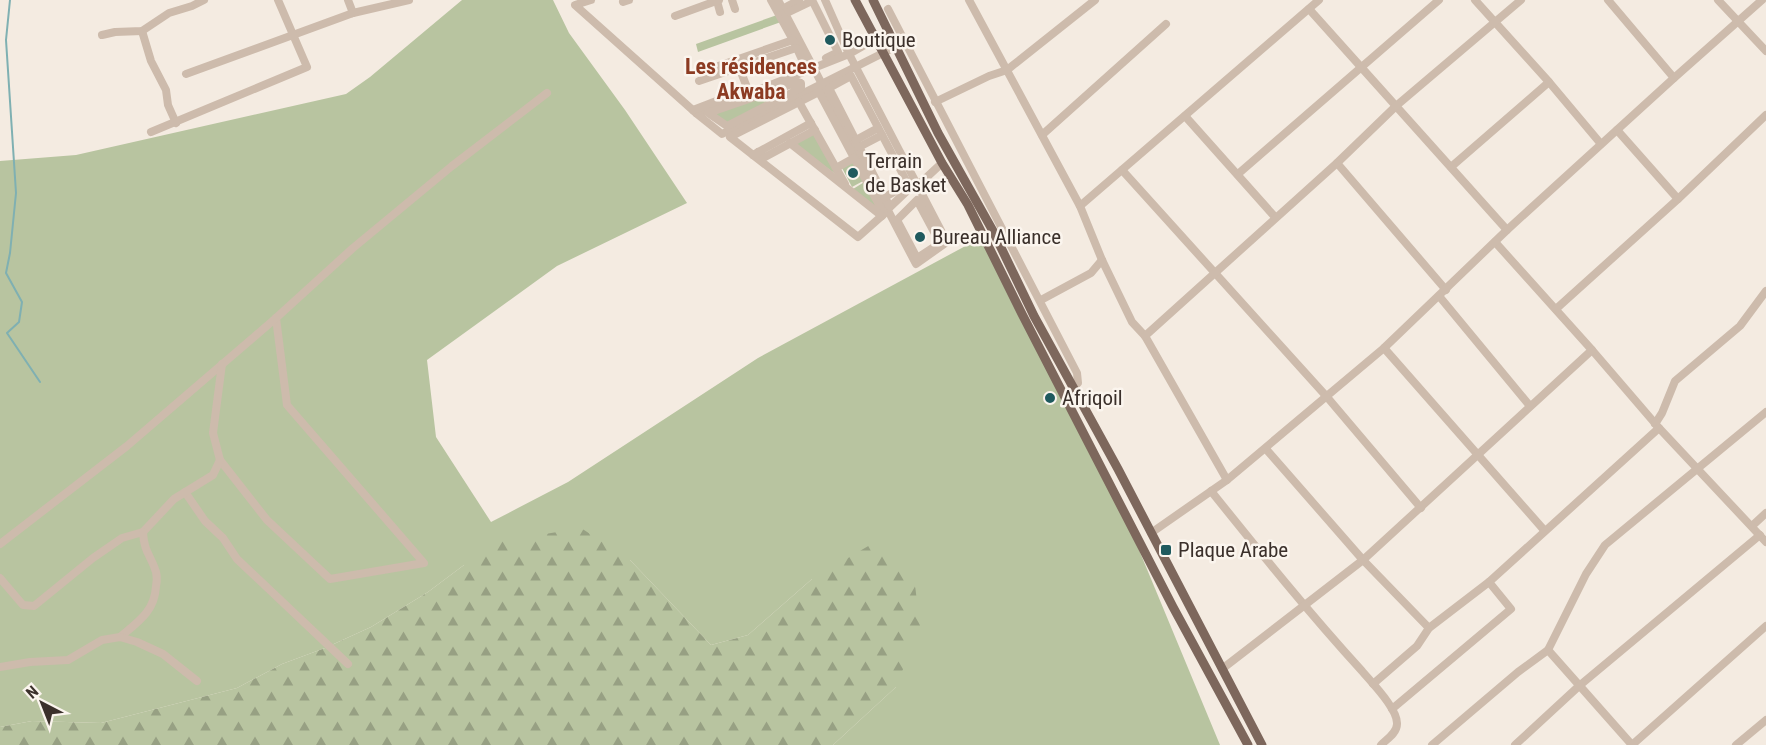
<svg xmlns="http://www.w3.org/2000/svg" width="1766" height="745" viewBox="0 0 1766 745" font-family="'Roboto Condensed',sans-serif">
<style>
.grass{fill:#b8c4a0}
.forest{fill:url(#forest-firs)}
.lines{fill:none;stroke-linecap:round;stroke-linejoin:round}
.stream{stroke:#7fb0b2;stroke-width:2}
.minor{stroke:#cdbbac;stroke-width:8}
.major{stroke:#7d675c;stroke-width:9}
.poi-dot{fill:#1f5a5e;stroke:#fbf5ee;stroke-width:2}
.labels{text-anchor:middle;dominant-baseline:central;stroke-width:5;stroke-linejoin:round;paint-order:stroke}
.poi-label{font-size:21px;fill:#3b302b;stroke:#fbf5ee;text-anchor:start}
.neighbourhood-label{font-size:22px;font-weight:bold;fill:#8c3b22;stroke:#fbf5ee}
</style>
<defs>
<pattern id="forest-firs" width="22" height="20" patternUnits="userSpaceOnUse" patternTransform="scale(1.5)"><rect width="22" height="20" fill="#b8c4a0"/><path d="M5 1l3.5 6h-7zM16 11l3.5 6h-7z" fill="#97a083"/></pattern>
</defs>
<rect width="100%" height="100%" fill="#f4ebe1"/>
<!-- grass -->
<g class="grass">
<path d="M462,0h91l16,33 56,77 62,93 -130,63 -130,94 9,77 55,85 77,-40 190,-124 226,-122 138,273 98,236h-387l63,-58 -84,-108 -64,56 -37,10 -81,-85 -166,5 -36,27 -57,35 -46,21 -43,16 -45,24 -136,35 -69,-2 -32,6v-566l76,-6 270,-61 24,-17z"/>
<path d="M777,15l4,7 -83,30 -2,-8z"/>
<path d="M787,89v2l-62,33 -13,-10z"/>
<path d="M815,132l23,44 -44,-33z"/>
<path d="M853,159l12,21 -13,7 -11,-21z"/>
<path d="M866,181l11,28 -24,-20z"/>
</g>
<!-- forest -->
<path class="forest" d="M581,528l49,32 81,85 37,-10 64,-56 58,-34 44,32 6,49 -24,61 -63,58h-833v-18l32,-6 69,2 136,-35 45,-24 43,-16 46,-21 57,-35 36,-27 39,-24z"/>
<g class="lines">
<!-- stream -->
<path class="stream" d="M10,0l-4,40 10,153 -6,60 -4,20 16,29 -3,20 -12,11 33,49"/>
<!-- minor -->
<g class="minor">
<path d="M348,0l5,13"/>
<path d="M591,0l-16,5 121,108"/>
<path d="M732,0l3,9"/>
<path d="M771,0l22,40"/>
<path d="M778,0l138,264 31,-22 -98,-188 -24,-54"/>
<path d="M812,0l26,52 -12,6"/>
<path d="M969,0l111,206 22,54 30,62 13,14 82,144"/>
<path d="M1475,0l74,82 52,62"/>
<path d="M1608,0l66,78"/>
<path d="M1718,0l48,51"/>
<path d="M717,1l3,11"/>
<path d="M623,2l6,-2"/>
<path d="M786,7l13,-7"/>
<path d="M888,9l189,364 1,10 -6,5"/>
<path d="M1309,9l198,221"/>
<path d="M789,12l23,-11"/>
<path d="M675,16l44,-16"/>
<path d="M142,31l9,30 15,29 2,15 8,18"/>
<path d="M889,31l-40,23 -152,60 25,20 175,-88"/>
<path d="M102,35l13,-3 27,-1 27,-18 23,-7 12,-6"/>
<path d="M739,67l9,23"/>
<path d="M707,70l86,-30 13,28 -6,2"/>
<path d="M186,74l167,-61 56,-13"/>
<path d="M851,76l59,112 -20,19 -61,-119z"/>
<path d="M699,81l97,-33"/>
<path d="M798,82l3,1v5l-74,38 -19,-13z"/>
<path d="M819,92l65,122 -26,23 -128,-100z"/>
<path d="M799,102l46,82"/>
<path d="M935,102l54,-26 18,-6 88,-70"/>
<path d="M693,110l26,-10"/>
<path d="M1185,116l90,101"/>
<path d="M1617,130l61,69"/>
<path d="M151,132l156,-65 -29,-67"/>
<path d="M1042,135l124,-111"/>
<path d="M856,140l22,-12"/>
<path d="M790,143l92,73"/>
<path d="M859,147l23,-12"/>
<path d="M758,152l7,5 50,-27"/>
<path d="M753,155l58,-32"/>
<path d="M1337,163l109,127"/>
<path d="M1451,167l98,-85"/>
<path d="M836,168l18,-10"/>
<path d="M1122,170l205,227 94,111"/>
<path d="M1238,174l201,-174"/>
<path d="M914,189l28,-26"/>
<path d="M885,197l23,-13"/>
<path d="M917,200l23,43 -23,15 -20,-38z"/>
<path d="M1080,206l239,-206"/>
<path d="M1495,242l97,108 67,78 107,114"/>
<path d="M1439,296l91,110"/>
<path d="M1041,300l50,-27 11,-13"/>
<path d="M1556,309l122,-110 88,-84"/>
<path d="M1145,336l192,-173 59,-57 125,-106"/>
<path d="M1384,348l160,182"/>
<path d="M1655,424l7,-11 13,-32 65,-55 26,-35"/>
<path d="M1266,449l97,111 66,68"/>
<path d="M220,460l47,60 63,59 94,-16 -137,-158 -11,-87"/>
<path d="M1211,491c49,61 98,122 151,180 9,11 36,38 35,53 0,9 -10,15 -16,21"/>
<path d="M185,492l20,29 18,17 14,21 111,105"/>
<path d="M1752,526l14,-13"/>
<path d="M1151,533l76,-53 157,-132 123,-118 167,-152 88,-78"/>
<path d="M0,544l127,-98 149,-128 77,-70 99,-82 95,-73"/>
<path d="M0,578l23,27 11,1 59,-48 29,-20 21,-6 31,-33 39,-24 7,-15 -7,-27 9,-69"/>
<path d="M120,637c18,-15 35,-26 36,-51 1,-5 1,-10 0,-14 -5,-17 -12,-19 -13,-40"/>
<path d="M1548,650l84,95"/>
<path d="M0,667l30,-5 38,-2 34,-20 18,-3 17,5 26,12 34,27"/>
<path d="M1222,669l141,-109 229,-210"/>
<path d="M1373,684l44,-38 12,-18 60,-46 170,-154"/>
<path d="M1392,709l119,-100 -22,-27"/>
<path d="M1432,745l86,-73 30,-22 38,-76 19,-29 161,-133"/>
<path d="M1515,745l64,-59 181,-151"/>
<path d="M1632,745l134,-119"/>
<path d="M1736,745l30,-25"/>
</g>
<!-- major -->
<g class="major">
<path d="M855,0l87,163 26,42 54,109 151,293 75,138"/>
<path d="M873,0l65,133 55,98 41,85 84,153 144,276"/>
</g>
</g>
<!-- markers -->
<g class="poi-dot">
<circle cx="830" cy="40" r="6"/>
<circle cx="853" cy="173" r="6"/>
<circle cx="920" cy="237" r="6"/>
<circle cx="1050" cy="398" r="6"/>
<rect x="1160" y="544" width="12" height="12" rx="3"/>
</g>
<g class="labels">
<!-- poi labels -->
<g class="poi-label">
<text x="842" y="40">Boutique</text>
<text x="865" y="161">Terrain<tspan x="865" dy="24">de Basket</tspan></text>
<text x="932" y="237">Bureau Alliance</text>
<text x="1062" y="398">Afriqoil</text>
<text x="1178" y="550">Plaque Arabe</text>
</g>
<!-- neighbourhood labels -->
<g class="neighbourhood-label">
<text x="751" y="66">Les résidences<tspan x="751" dy="25">Akwaba</tspan></text>
</g>
</g>
<!-- north arrow -->
<g transform="translate(42 703) rotate(318)" stroke="#fbf5ee" stroke-width="4.5" paint-order="stroke">
<path d="M0-4.5L10 22L0 15L-10 22Z" fill="#3b302b"/>
<text y="-9" font-size="16" font-weight="bold" text-anchor="middle" fill="#3b302b">N</text>
</g>
</svg>
